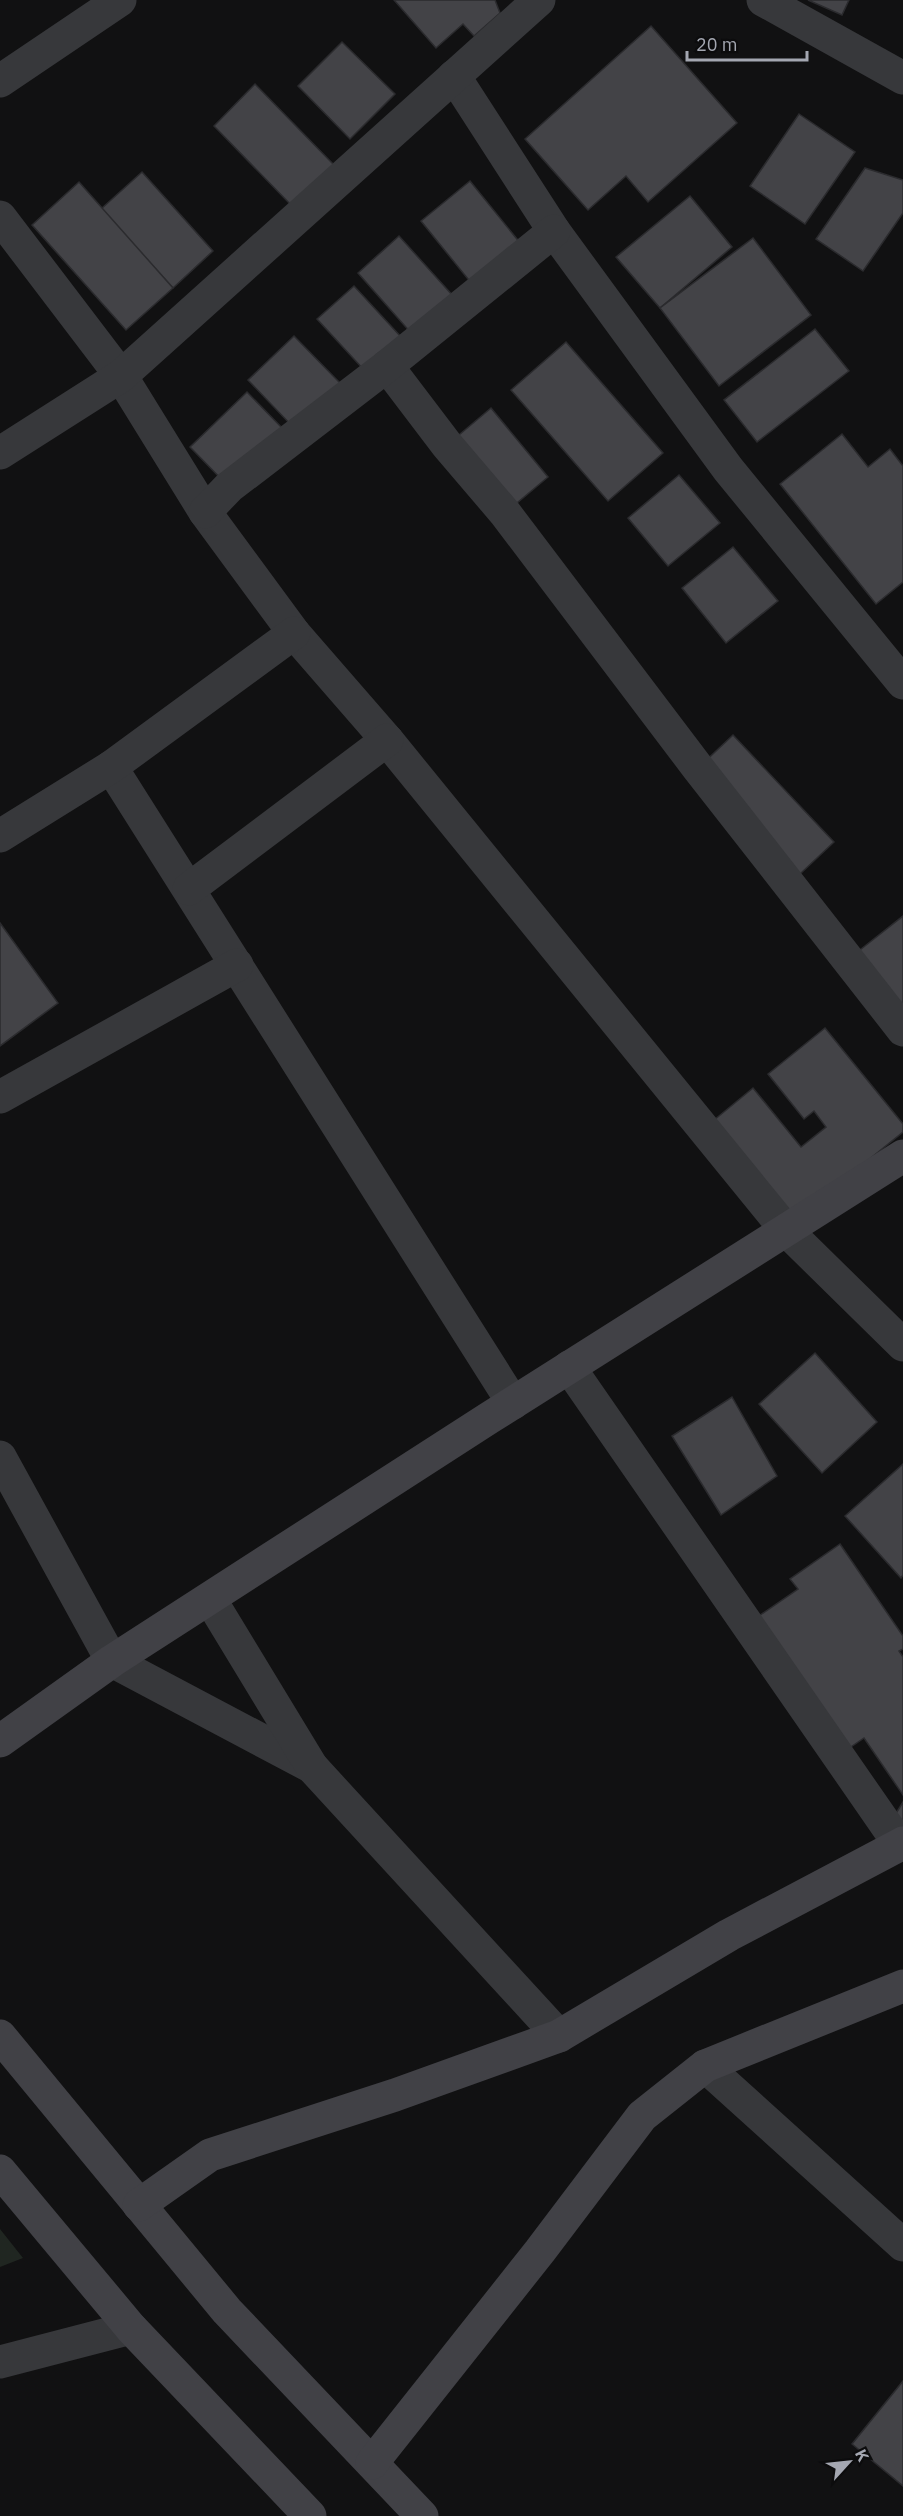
<svg xmlns="http://www.w3.org/2000/svg" width="903" height="2516" viewBox="0 0 903 2516" font-family="'IBM Plex Sans',sans-serif">
<style>
.green{fill:#202621}
.building{fill:#434347;stroke:#2b2b2e;stroke-width:1.5}
.lines{fill:none;stroke-linecap:round;stroke-linejoin:round}
.street{stroke:#37383b;stroke-width:33}
.secondary{stroke:#414146;stroke-width:33}
</style>
<rect width="100%" height="100%" fill="#111112"/>
<!-- green -->
<path class="green" d="M0,2229l23,29 -23,9z"/>
<!-- building -->
<g class="building">
<path d="M394,0h101l5,13 -26,23 -11,-12 -27,24z"/>
<path d="M808,0h41l-7,15z"/>
<path d="M651,26l86,97 -89,79 -22,-26 -38,34 -63,-71z"/>
<path d="M342,42l53,52 -45,45 -52,-53z"/>
<path d="M255,84l79,81 -42,41 -78,-80z"/>
<path d="M799,114l56,38 -50,72 -55,-38z"/>
<path d="M865,168l38,12v33l-40,58 -47,-32z"/>
<path d="M142,172l71,79 -40,37 -72,-79z"/>
<path d="M470,181l51,63 -49,40 -51,-63z"/>
<path d="M79,182l94,106 -47,42 -94,-105z"/>
<path d="M690,196l42,51 -72,61 -44,-51z"/>
<path d="M399,236l55,61 -42,37 -54,-61z"/>
<path d="M753,238l58,77 -92,71 -59,-78z"/>
<path d="M354,286l48,52 -37,33 -48,-52z"/>
<path d="M815,329l34,42 -92,71 -33,-42z"/>
<path d="M294,336l46,47 -46,45 -46,-48z"/>
<path d="M566,342l97,111 -55,48 -97,-111z"/>
<path d="M247,392l39,40 -57,55 -39,-40z"/>
<path d="M491,408l57,69 -43,36 -58,-68z"/>
<path d="M842,434l26,33 22,-18 13,17v116l-27,22 -96,-120z"/>
<path d="M679,475l41,48 -52,43 -40,-48z"/>
<path d="M733,547l45,54 -52,42 -44,-55z"/>
<path d="M733,735l101,107 -34,32 -102,-106z"/>
<path d="M903,916v96l-47,-59z"/>
<path d="M0,923l58,80 -58,43z"/>
<path d="M825,1028l78,96v8l-114,92 -81,-99 45,-37 48,59 25,-20 -12,-16 -10,8 -36,-45z"/>
<path d="M815,1353l62,69 -55,51 -63,-69z"/>
<path d="M732,1397l45,79 -56,39 -49,-79z"/>
<path d="M903,1464v111l-2,3 -56,-62z"/>
<path d="M840,1544l63,92v13l-4,2 4,6v138l-39,-57 -19,13 -92,-131 45,-31 -8,-10z"/>
<path d="M903,1802v24l-8,-11z"/>
<path d="M903,2381v105l-51,-42z"/>
</g>
<g class="lines">
<!-- street -->
<g class="street">
<path d="M763,0l140,78"/>
<path d="M454,76l100,155 174,238 175,214"/>
<path d="M0,81l120,-81"/>
<path d="M0,217l121,159 84,136 89,121 93,107 399,490 117,115"/>
<path d="M387,366l60,79 58,68 193,255 205,262"/>
<path d="M0,453l121,-77 418,-376"/>
<path d="M205,512l24,-25 158,-121 167,-135"/>
<path d="M111,767l402,636"/>
<path d="M0,836l111,-69 183,-134"/>
<path d="M189,889l198,-149"/>
<path d="M0,1097l237,-132"/>
<path d="M569,1367l331,478"/>
<path d="M0,1457l112,204 200,106"/>
<path d="M210,1599l102,168 247,269"/>
<path d="M705,2066l198,179"/>
<path d="M0,2362l131,-34"/>
</g>
<!-- secondary -->
<g class="secondary">
<path d="M0,1741l112,-80 377,-243 414,-262"/>
<path d="M0,2036l227,275 195,205"/>
<path d="M0,2171l131,157 179,188"/>
<path d="M139,2205l71,-50 185,-60 164,-59 170,-101 174,-92"/>
<path d="M372,2463l168,-212 102,-135 63,-50 198,-80"/>
</g>
</g>
<!-- north arrow -->
<g transform="translate(849 2462) rotate(63)" stroke="#0c0c0d" stroke-width="4.5" paint-order="stroke">
<path d="M0-4.5L10 22L0 15L-10 22Z" fill="#a4a7b1"/>
<text y="-9" font-size="16" font-weight="bold" text-anchor="middle" fill="#a4a7b1">K</text>
</g>
<!-- scale -->
<path d="M687 51v9h120v-9" fill="none" stroke="#a4a7b1" stroke-width="3"/>
<text x="696" y="51" font-size="18" fill="#a4a7b1" stroke="#0c0c0d" stroke-width="4.5" paint-order="stroke">20 m</text>
</svg>
